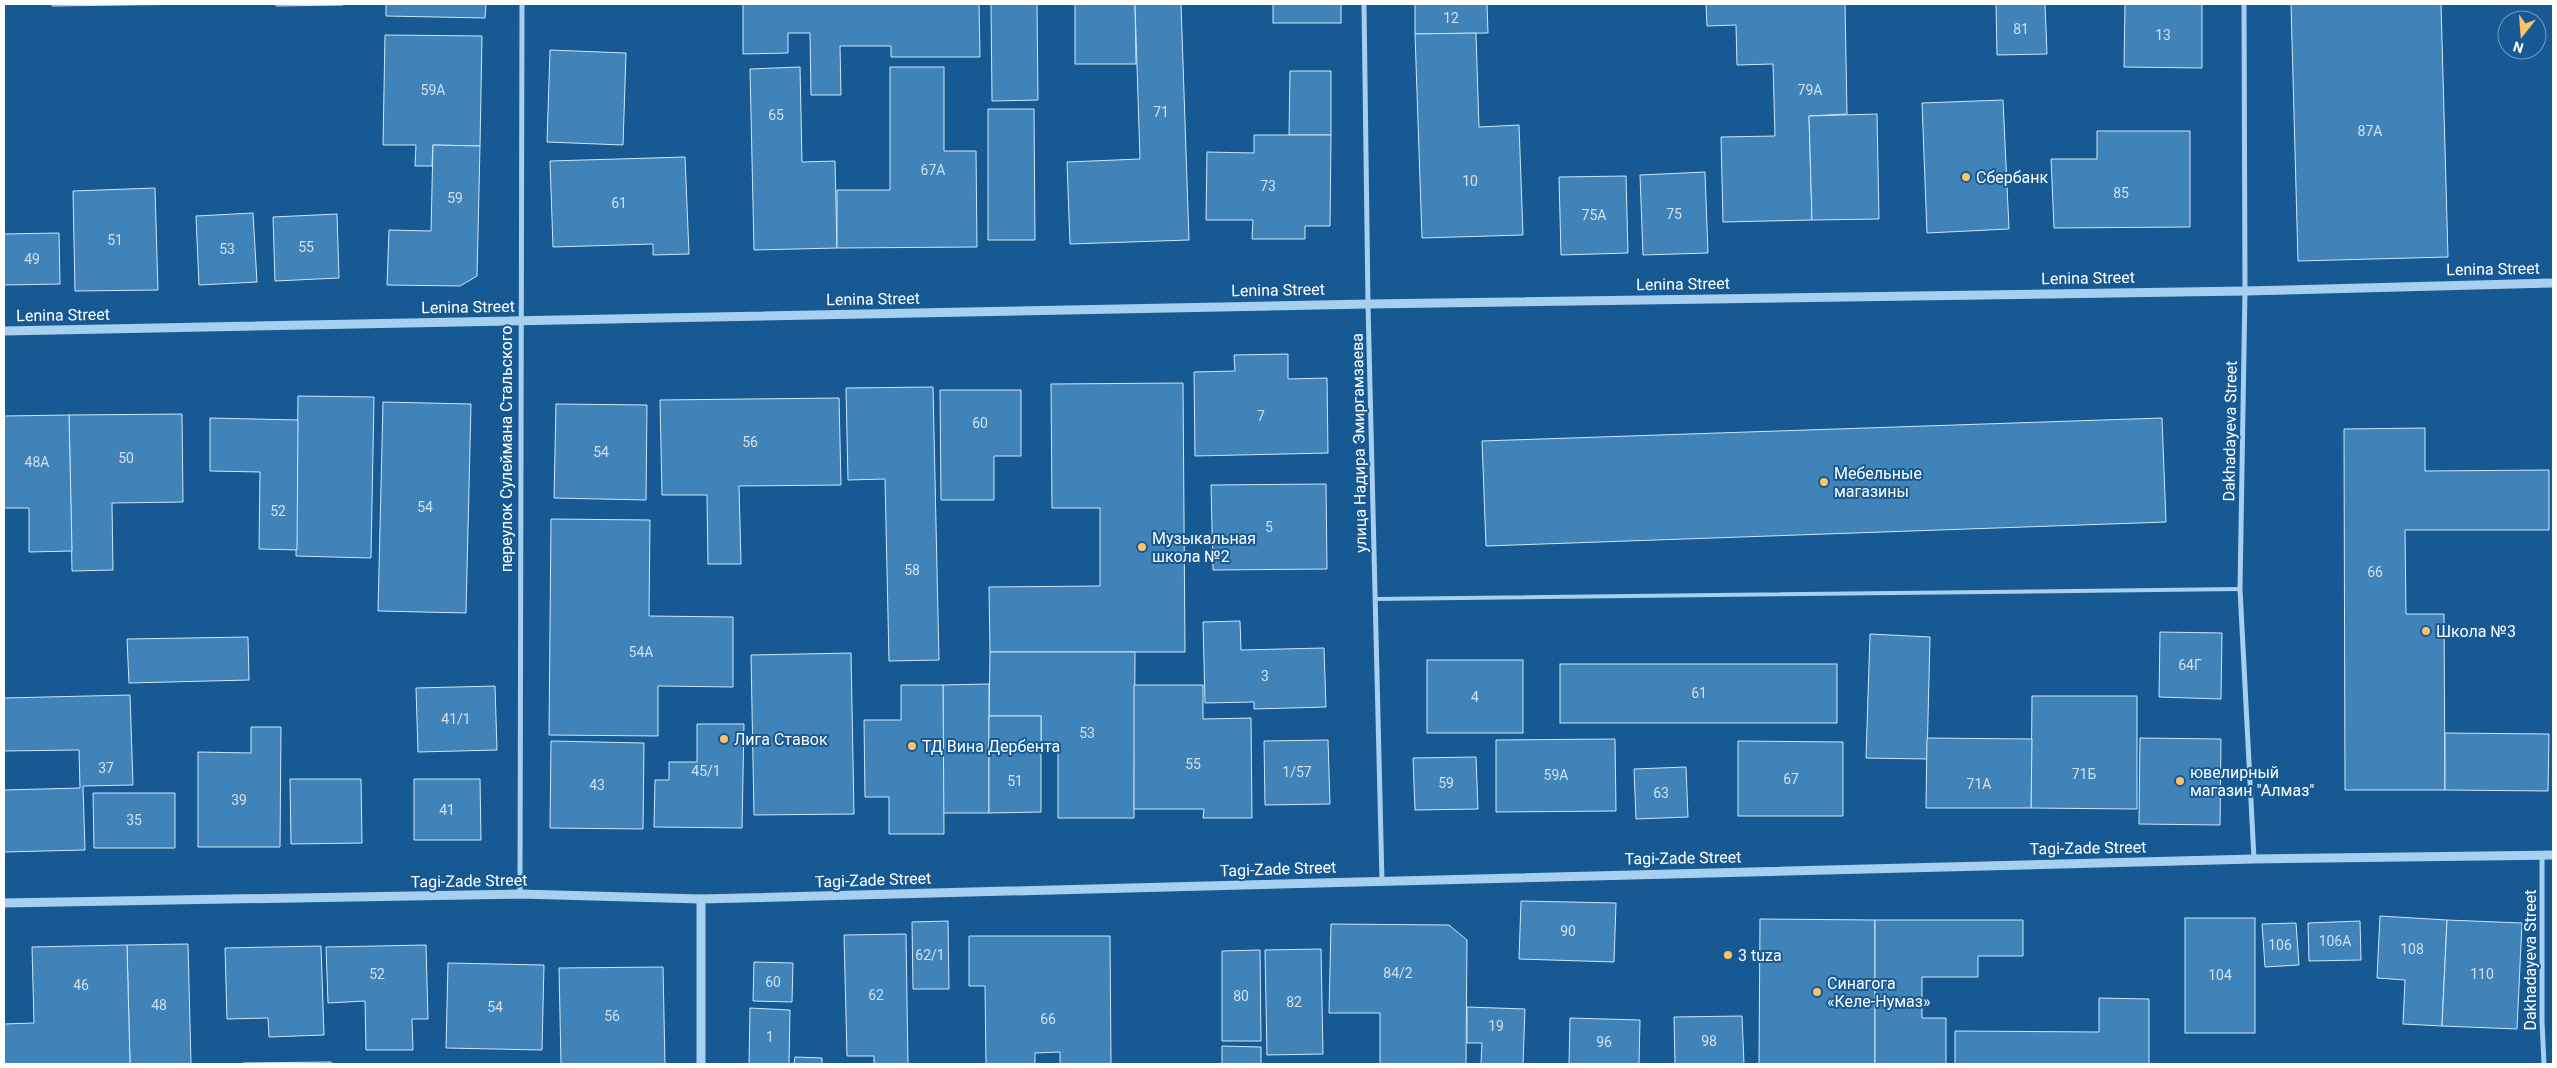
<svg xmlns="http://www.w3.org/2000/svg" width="2557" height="1068" viewBox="0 0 2557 1068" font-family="Roboto,sans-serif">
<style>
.building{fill:#4083b9;stroke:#cde7fb}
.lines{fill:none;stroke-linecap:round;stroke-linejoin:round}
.service{stroke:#a6cff0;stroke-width:4}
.minor{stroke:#a6cff0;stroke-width:5}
.tertiary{stroke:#a6cff0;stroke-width:9}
.poi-dot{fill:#ffc365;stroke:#175992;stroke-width:2}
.labels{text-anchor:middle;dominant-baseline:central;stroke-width:4;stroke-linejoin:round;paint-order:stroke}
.number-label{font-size:14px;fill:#cfe0ee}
.poi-label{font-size:16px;fill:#fff;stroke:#175992;text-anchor:start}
.street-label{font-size:16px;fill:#fff;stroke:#175992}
</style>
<rect width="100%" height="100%" fill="#175992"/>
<!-- building -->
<g class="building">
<path d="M52,4h145l-145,2z"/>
<path d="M276,4h67v1l-67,1z"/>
<path d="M386,4h100l-1,14 -99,-2z"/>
<path d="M743,4h236l1,53h-89v-11h-51l1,49h-30l-1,-62h-22v20l-45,1z"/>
<path d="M991,4h46l1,96 -46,1z"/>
<path d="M1075,4h60l1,60h-61z"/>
<path d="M1135,4h46l8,236 -119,4 -3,-82 73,-3z"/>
<rect x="1273" y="4" width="68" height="19"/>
<path d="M1415,4h72l1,29 -73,1z"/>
<path d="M1706,4h139l2,110 -38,2 3,104 -89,2 -2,-85 54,-1 -2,-72 -36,1 -1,-40 -29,1z"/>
<path d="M1996,4h49l2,50 -50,1z"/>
<path d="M2125,4h77v64l-78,-1z"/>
<path d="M2291,4h150l7,253 -150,4z"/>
<path d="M1476,33l3,94 40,-2 4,110 -101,3 -7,-204z"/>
<path d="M385,35l97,1 -2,110 -47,-1 -1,21h-17l1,-21h-33z"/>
<path d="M550,50l76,3 -3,92 -76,-3z"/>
<path d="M800,67l2,95 33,-1 2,87 -83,2 -4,-181z"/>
<path d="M890,67h54v84h32l1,96 -140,1v-58h53z"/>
<path d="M1290,71h41v64h-42z"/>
<path d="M2003,100l6,129 -82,4 -5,-130z"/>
<path d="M988,109h46l1,131h-47z"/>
<path d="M1877,114l2,105 -67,1 -3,-104z"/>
<path d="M2097,131h93v96l-136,1 -3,-69h46z"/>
<path d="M1254,135h77l-1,91h-25v13h-53l1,-19h-47l1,-68 47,1z"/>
<path d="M433,145l47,1 -3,130 -17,10 -73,-1 2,-55 42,1z"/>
<path d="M685,157l4,97 -36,1v-11l-100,3 -3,-86z"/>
<path d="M1705,172l3,81 -65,2 -3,-80z"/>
<path d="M1626,176l2,77 -67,2 -2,-78z"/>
<path d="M155,188l3,102 -83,1 -2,-100z"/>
<path d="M253,213l4,69 -58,3 -3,-69z"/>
<path d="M337,214l2,64 -64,3 -2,-64z"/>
<path d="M59,233l1,51 -56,1v-51z"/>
<path d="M1288,354v25l39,-1 1,75 -133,3 -1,-84 41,-1 -1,-16z"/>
<path d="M1183,383l2,269h-195l-1,-65 111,-1v-78h-48l-1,-124z"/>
<path d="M933,387l6,273 -50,1 -4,-182 -37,1 -2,-92z"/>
<path d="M940,390h81v66h-27v44h-53z"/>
<path d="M298,396l76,1 -3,161 -75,-2z"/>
<path d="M839,398l2,87 -102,1 2,78h-33l-1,-69h-45l-2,-95z"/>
<path d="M383,402l88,2 -5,209 -88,-2z"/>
<path d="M556,404l91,1 -1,95 -92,-2z"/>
<path d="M182,414l1,88 -71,1 1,67 -41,1 -3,-156z"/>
<path d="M69,415l3,136 -43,1v-44h-25v-92z"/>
<path d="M210,418l88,2 -1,130 -38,-1 1,-77 -50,-1z"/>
<path d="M2162,418l4,104 -680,24 -4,-105z"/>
<path d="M2425,428v43l124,-1v60h-144l1,84h38l1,176h-100l-1,-361z"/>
<path d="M1326,484l1,85 -114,1 -2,-85z"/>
<path d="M551,519l99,1 -1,96 84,1v70l-75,-1v50l-109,-1z"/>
<path d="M1240,621l1,29 83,-2 2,59 -72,2v-7l-49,1 -2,-81z"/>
<path d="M2160,632l62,1 -1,66 -62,-2z"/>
<path d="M1870,634l60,3 -3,122 -61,-1z"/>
<path d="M248,637l1,43 -120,3 -2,-44z"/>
<path d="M990,652h145l-1,166h-76v-69h-17v-33h-52z"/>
<path d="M851,653l3,161 -100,1 -3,-160z"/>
<rect x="1427" y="660" width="96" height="73"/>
<rect x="1560" y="664" width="277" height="59"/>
<path d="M989,684v129h-46v-128z"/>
<path d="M901,685h42l1,149h-55v-37h-24l-1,-77h37z"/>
<path d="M1134,685h69v34l48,-1 1,100h-49l1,-9h-70z"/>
<path d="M495,686l2,64 -79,2 -2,-64z"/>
<path d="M130,695l3,90 -50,1 2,64 -81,2v-62l76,-2 -1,-38 -75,1v-53z"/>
<path d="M2032,696h105v113l-106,-1z"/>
<path d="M989,716h52v96l-52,1z"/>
<path d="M697,724h47l-2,104 -88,-1 1,-47h14v-18h28z"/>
<path d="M251,727h30l-1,120h-82v-95l53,1z"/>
<path d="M2445,733l104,1 -1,57 -103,-1z"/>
<path d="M1927,738l105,1 -1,69h-105z"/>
<path d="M2140,738l81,1 -1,86 -81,-1z"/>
<path d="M1615,739l1,72 -120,1v-72z"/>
<path d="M1328,740l2,64 -65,1 -1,-64z"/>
<path d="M551,741l93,2 -1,86 -93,-1z"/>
<path d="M1738,741l105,1v74h-105z"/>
<path d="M1476,757l2,52 -63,1 -2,-52z"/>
<path d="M1686,767l2,50 -52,2 -2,-50z"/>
<path d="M290,779h71l1,64 -71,1z"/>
<path d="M414,779h66l1,61h-67z"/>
<path d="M93,793h82v55h-81z"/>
<path d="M1521,901l95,2 -2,59 -95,-3z"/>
<path d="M2380,916l67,4 -5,106 -39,-2 2,-44 -28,-2z"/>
<rect x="2185" y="918" width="70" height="115"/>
<path d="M1760,919l115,1v144h-116z"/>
<path d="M1875,920h148v36h-45v21h-56v41h24v46h-71z"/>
<path d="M2447,920l75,3 -5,106 -75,-3z"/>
<path d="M948,921l1,68h-36l-1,-67z"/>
<path d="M2360,921l1,39 -52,1 -1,-38z"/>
<path d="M2296,923l3,42 -34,2 -3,-43z"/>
<path d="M1331,924l118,1 18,15 -1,124h-86v-51h-51z"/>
<path d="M906,934l2,130h-34v-8h-27l-3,-121z"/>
<path d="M969,936h141l1,128h-51v-12l-25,1v11h-49l-1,-78h-16z"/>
<path d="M188,944l3,120h-61l-3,-119z"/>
<path d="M127,945l3,119h-126v-40l30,-1 -2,-76z"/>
<path d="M426,945l2,74h-16l1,31h-47l-1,-49 -37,2 -2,-56z"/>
<path d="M321,946l3,89 -55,2 -1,-19 -41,1 -2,-71z"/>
<path d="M1321,949l2,105 -56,1 -2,-105z"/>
<path d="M1260,950l1,91h-39v-90z"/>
<path d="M754,962l39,1 -1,39 -39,-1z"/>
<path d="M448,963l96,2 -2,85 -96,-2z"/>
<path d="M663,967l2,97h-104l-2,-96z"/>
<path d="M2099,998l50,1v65h-194v-33l144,1z"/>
<path d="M1467,1007l58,2 -2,55h-42l1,-21h-15z"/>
<path d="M750,1008l40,2 -1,54h-40z"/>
<path d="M1742,1016l2,48h-69l-1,-47z"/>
<path d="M1570,1018l70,2 -1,44h-70z"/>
<path d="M1222,1046l39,1v17h-39z"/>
<path d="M795,1057l27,1v6h-28z"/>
<path d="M331,1062l1,2h-89v-1z"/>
</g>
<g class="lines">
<!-- service -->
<path class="service" d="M1375,599l865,-10"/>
<!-- minor -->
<g class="minor">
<path d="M1364,4l4,300 14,577"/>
<path d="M2244,4l1,287 -5,298 14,270"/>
<path d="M2542,855v166l2,43"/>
<path d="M520,894l2,-890"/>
</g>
<!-- tertiary -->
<g class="tertiary">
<path d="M4,331l1364,-27 877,-13 308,-8"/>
<path d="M4,903l516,-9 181,5 1553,-40 299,-4"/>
<path d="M701,1064v-165"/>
</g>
</g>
<!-- markers -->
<g class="poi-dot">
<circle cx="1966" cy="177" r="5"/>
<circle cx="1824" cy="482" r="5"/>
<circle cx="1142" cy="547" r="5"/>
<circle cx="2426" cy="631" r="5"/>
<circle cx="724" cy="739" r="5"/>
<circle cx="912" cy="746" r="5"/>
<circle cx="2180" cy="781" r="5"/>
<circle cx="1728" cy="955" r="5"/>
<circle cx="1817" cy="992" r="5"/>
</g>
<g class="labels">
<!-- number labels -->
<g class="number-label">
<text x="1451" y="18">12</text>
<text x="2021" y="29">81</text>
<text x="2163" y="35">13</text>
<text x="433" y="90">59А</text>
<text x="1810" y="90">79А</text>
<text x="1161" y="112">71</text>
<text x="776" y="115">65</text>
<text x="2370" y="131">87А</text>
<text x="933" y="170">67А</text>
<text x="1470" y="181">10</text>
<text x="1268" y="186">73</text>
<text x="2121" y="193">85</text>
<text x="455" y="198">59</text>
<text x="619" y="203">61</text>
<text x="1674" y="214">75</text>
<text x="1594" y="215">75А</text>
<text x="115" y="240">51</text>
<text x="306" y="247">55</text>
<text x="227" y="249">53</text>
<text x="32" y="259">49</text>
<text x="1261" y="416">7</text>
<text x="980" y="423">60</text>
<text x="750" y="442">56</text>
<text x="601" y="452">54</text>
<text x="126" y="458">50</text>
<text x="37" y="462">48А</text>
<text x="425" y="507">54</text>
<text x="278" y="511">52</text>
<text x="1269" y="527">5</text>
<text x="912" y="570">58</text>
<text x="2375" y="572">66</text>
<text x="641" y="652">54А</text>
<text x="2190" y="665">64Г</text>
<text x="1265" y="676">3</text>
<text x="1699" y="693">61</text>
<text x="1475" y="697">4</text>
<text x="456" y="719">41/1</text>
<text x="1087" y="733">53</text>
<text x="1193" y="764">55</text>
<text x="106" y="768">37</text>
<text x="706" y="771">45/1</text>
<text x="1297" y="772">1/57</text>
<text x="2084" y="774">71Б</text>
<text x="1556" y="775">59А</text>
<text x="1791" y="779">67</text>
<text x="1015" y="781">51</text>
<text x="1446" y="783">59</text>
<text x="1979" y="784">71А</text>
<text x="597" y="785">43</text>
<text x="1661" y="793">63</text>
<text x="239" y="800">39</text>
<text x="447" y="810">41</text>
<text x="134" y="820">35</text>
<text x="1568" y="931">90</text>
<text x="2335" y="941">106А</text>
<text x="2280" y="945">106</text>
<text x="2412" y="949">108</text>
<text x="930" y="955">62/1</text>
<text x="1398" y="973">84/2</text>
<text x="377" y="974">52</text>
<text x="2482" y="974">110</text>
<text x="2220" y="975">104</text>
<text x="773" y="982">60</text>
<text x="81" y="985">46</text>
<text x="876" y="995">62</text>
<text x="1241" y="996">80</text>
<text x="1294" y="1002">82</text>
<text x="159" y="1005">48</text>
<text x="495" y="1007">54</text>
<text x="612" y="1016">56</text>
<text x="1048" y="1019">66</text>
<text x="1496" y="1026">19</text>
<text x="770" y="1037">1</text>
<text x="1709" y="1041">98</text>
<text x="1604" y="1042">96</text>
</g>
<!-- poi labels -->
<g class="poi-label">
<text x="1976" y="177">Сбербанк</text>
<text x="1834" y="473">Мебельные<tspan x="1834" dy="18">магазины</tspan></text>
<text x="1152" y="538">Музыкальная<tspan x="1152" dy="18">школа №2</tspan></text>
<text x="2436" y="631">Школа №3</text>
<text x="734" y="739">Лига Ставок</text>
<text x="922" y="746">ТД Вина Дербента</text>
<text x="2190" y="772">ювелирный<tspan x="2190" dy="18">магазин "Алмаз"</tspan></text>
<text x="1738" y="955">3 tuza</text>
<text x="1827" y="983">Синагога<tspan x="1827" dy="18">«Келе-Нумаз»</tspan></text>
</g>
<!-- street labels -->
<g class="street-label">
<text transform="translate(2493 269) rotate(-1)">Lenina Street</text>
<text transform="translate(2088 278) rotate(-1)">Lenina Street</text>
<text transform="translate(1683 284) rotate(-1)">Lenina Street</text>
<text transform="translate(1278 290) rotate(-1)">Lenina Street</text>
<text transform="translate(873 299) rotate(-1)">Lenina Street</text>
<text transform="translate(468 307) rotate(-1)">Lenina Street</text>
<text transform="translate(63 315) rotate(-1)">Lenina Street</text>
<text transform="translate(2230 431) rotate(-89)">Dakhadayeva Street</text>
<text transform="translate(1359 443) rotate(-91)">улица Надира Эмиргамзаева</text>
<text transform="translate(506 449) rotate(-90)">переулок Сулеймана Стальского</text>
<text transform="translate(2088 848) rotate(-1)">Tagi-Zade Street</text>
<text transform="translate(1683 858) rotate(-1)">Tagi-Zade Street</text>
<text transform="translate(1278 869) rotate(-2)">Tagi-Zade Street</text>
<text transform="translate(873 880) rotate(-2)">Tagi-Zade Street</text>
<text transform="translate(469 881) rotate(-1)">Tagi-Zade Street</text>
<text transform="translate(2530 960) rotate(-90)">Dakhadayeva Street</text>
</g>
</g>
<!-- border -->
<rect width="2557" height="1068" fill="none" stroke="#ffffff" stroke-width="10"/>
<!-- north arrow -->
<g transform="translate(2522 35) rotate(197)"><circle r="24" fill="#175992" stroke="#749bbe"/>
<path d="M0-4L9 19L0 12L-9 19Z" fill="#ffc365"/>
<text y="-8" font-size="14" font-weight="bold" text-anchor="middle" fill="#ffffff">N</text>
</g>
</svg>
